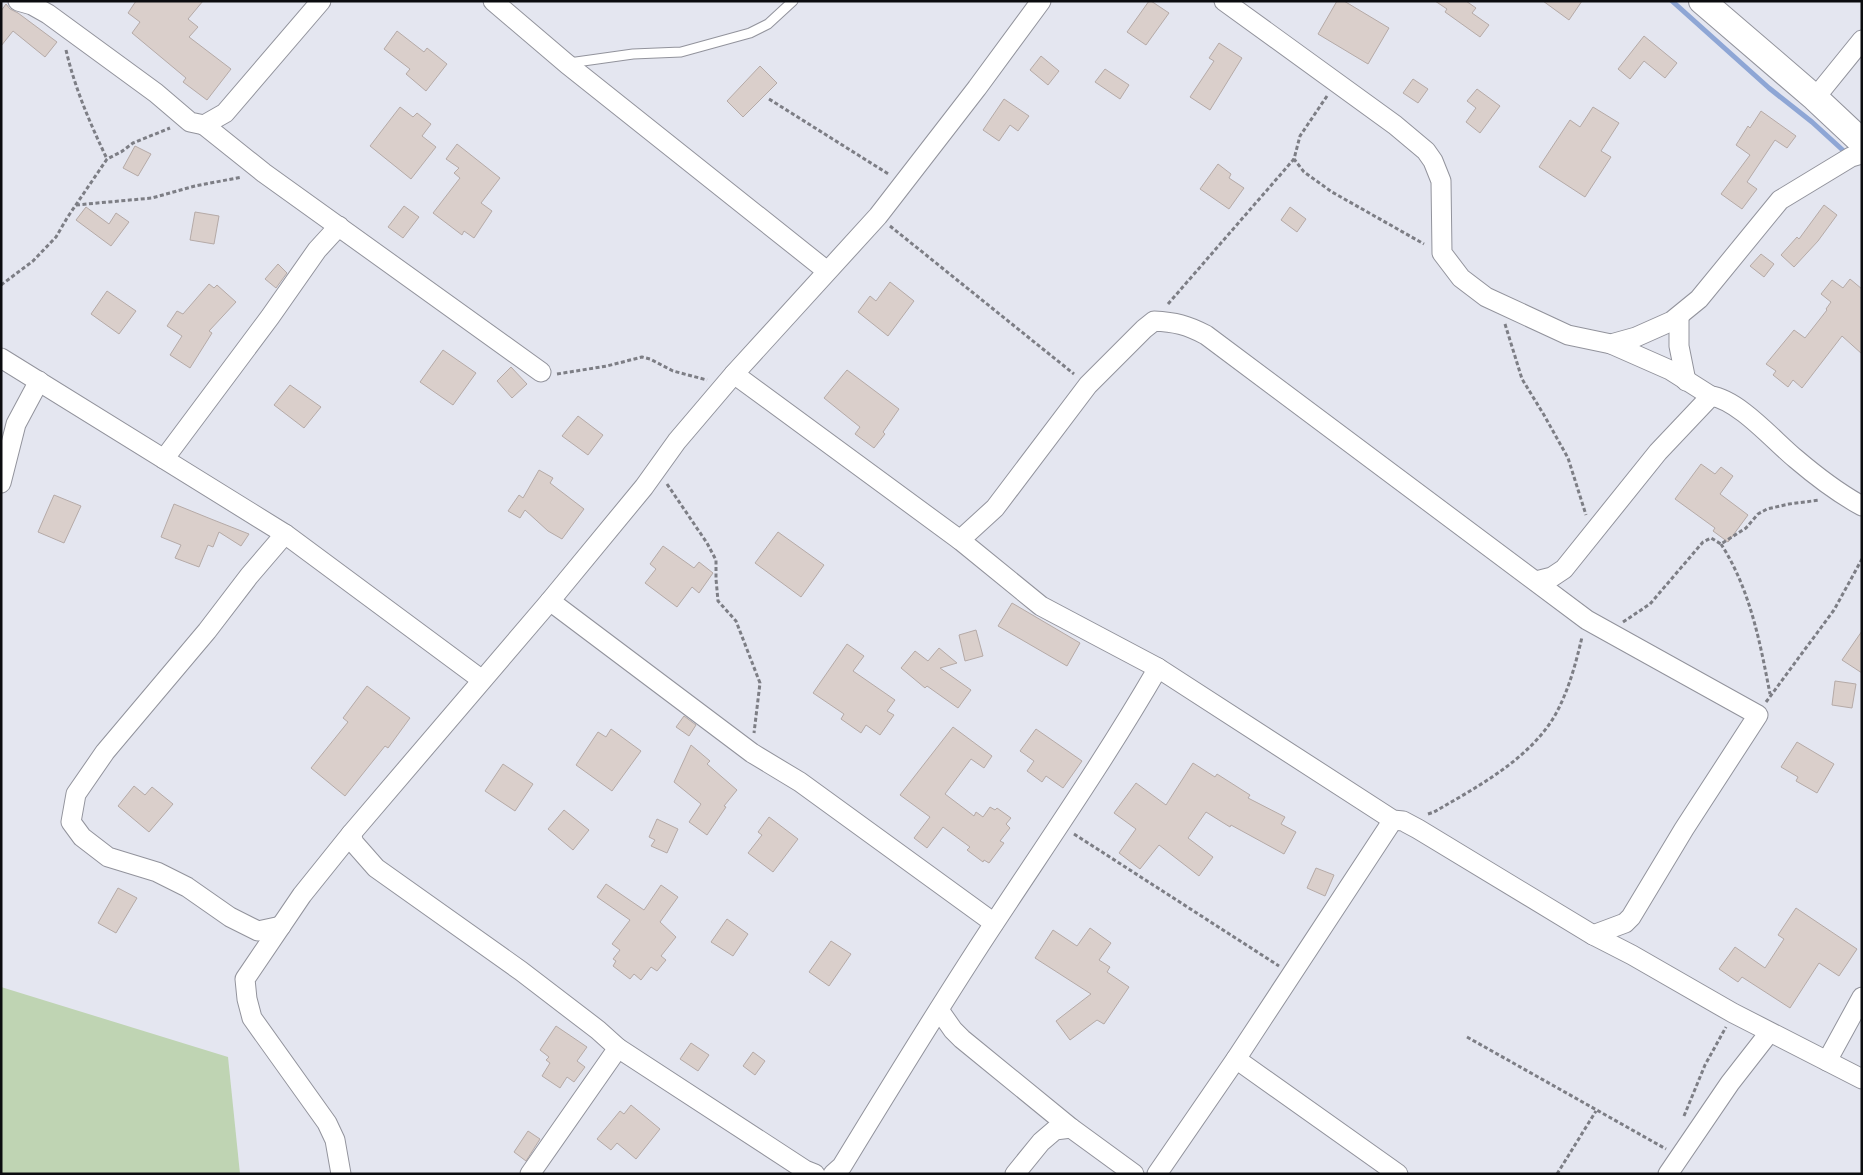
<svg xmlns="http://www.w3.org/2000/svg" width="1863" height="1175" viewBox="0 0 1863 1175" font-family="'Fira Sans',sans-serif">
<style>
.green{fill:#bfd4b3}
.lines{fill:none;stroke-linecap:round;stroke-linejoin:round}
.stream{stroke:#8ea6d5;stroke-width:5}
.building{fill:#dacfcb;stroke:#b5aaa7}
.lane-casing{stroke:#92939c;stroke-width:11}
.street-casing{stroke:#92939c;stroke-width:21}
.secondary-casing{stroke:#92939c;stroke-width:28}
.path{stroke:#7d7e85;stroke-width:3;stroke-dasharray:4 2.5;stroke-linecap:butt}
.lane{stroke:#fff;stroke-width:9}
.street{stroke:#fff;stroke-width:19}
.secondary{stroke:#fff;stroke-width:26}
</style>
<rect width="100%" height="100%" fill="#e4e6f0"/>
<!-- green -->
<path class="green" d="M1,987l227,70 12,117h-239z"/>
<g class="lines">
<!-- stream -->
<path class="stream" d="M1672,1l97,87 43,34 35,32"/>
</g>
<!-- building -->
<g class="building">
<path d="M136,1h67l-15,18 10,8 -9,10 42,32 -24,31 -24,-18 3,-4 -54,-45 8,-11 -12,-9z"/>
<path d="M1149,1h2l18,12 -23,32 -19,-13z"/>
<path d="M1337,1h7l45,27 -21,36 -50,-30z"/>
<path d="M1435,1h31l10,7 -4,5 17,12 -9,12 -35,-25 2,-3z"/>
<path d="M1543,1h39l-13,19z"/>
<path d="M6,4l4,5 8,4 39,29 -12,15 -32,-26 -12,15v-35z"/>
<path d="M397,31l27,21 3,-4 20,16 -21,27 -20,-17 4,-5 -26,-20z"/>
<path d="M1644,36l33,27 -12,15 -21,-17 -14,18 -12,-10z"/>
<path d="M1219,43l23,15 -32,52 -20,-13 24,-36 -5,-3z"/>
<path d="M1041,56l18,15 -11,14 -18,-15z"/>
<path d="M760,66l17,17 -34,34 -16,-16z"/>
<path d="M1105,69l24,16 -9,14 -25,-17z"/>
<path d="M1413,79l15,10 -10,14 -15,-10z"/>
<path d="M1477,89l23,17 -20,27 -14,-11 10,-14 -9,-7z"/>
<path d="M1004,99l25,17 -11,15 -8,-6 -11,16 -16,-11z"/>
<path d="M400,107l13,10 4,-4 14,11 -9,12 14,11 -25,32 -41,-33z"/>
<path d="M1593,107l26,16 -18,28 10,6 -26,40 -46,-30 31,-47 10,7z"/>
<path d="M1761,111l35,25 -9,12 -12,-8 -28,42 10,7 -15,20 -21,-15 29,-39 -14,-10 12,-19 2,2z"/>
<path d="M457,144l43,34 -19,25 11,8 -18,27 -10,-7 -2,4 -29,-22 27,-35 -6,-5 5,-5 -13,-9z"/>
<path d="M135,146l16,8 -13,22 -15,-8z"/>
<path d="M1218,164l13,10 -2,4 15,10 -15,21 -29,-20z"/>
<path d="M1824,205l13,10 -19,26 -24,26 -13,-12 16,-18 2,2z"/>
<path d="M404,206l15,11 -16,21 -15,-11z"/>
<path d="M86,207l23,17 7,-11 13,9 -18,24 -35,-26z"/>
<path d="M1290,207l16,12 -9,13 -16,-12z"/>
<path d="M195,212l24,4 -5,28 -24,-4z"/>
<path d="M1761,254l13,10 -10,13 -14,-11z"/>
<path d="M278,264l9,9 -11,15 -11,-9z"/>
<path d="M1850,279l12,10v65l-20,-18 -40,52 -9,-8 -5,7 -15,-12 3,-4 -10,-7 28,-34 11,8 22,-28 -1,-1 5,-7 -10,-8 11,-14 11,8z"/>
<path d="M890,282l24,19 -26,35 -30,-24 12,-16 6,5z"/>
<path d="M209,284l5,4 3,-3 19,17 -27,29 3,2 -22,35 -20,-13 12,-19 -15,-10 10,-15 6,3z"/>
<path d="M107,291l29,20 -17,23 -28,-20z"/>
<path d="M443,350l33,23 -23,32 -33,-23z"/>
<path d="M511,367l16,17 -15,14 -15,-17z"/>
<path d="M847,370l52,39 -16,23 2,2 -11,14 -19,-14 5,-7 -36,-29z"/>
<path d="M290,385l31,22 -17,21 -30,-23z"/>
<path d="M578,416l25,19 -15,20 -26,-19z"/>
<path d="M1701,464l14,10 6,-7 12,9 -13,18 28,21 -20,27 -15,-11 2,-3 -40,-29z"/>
<path d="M539,470l14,8 -3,5 34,26 -22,30 -14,-8 -23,-21 -5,8 -12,-7 11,-16 4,3z"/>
<path d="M54,495l27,11 -17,37 -26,-11z"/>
<path d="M174,504l37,15 38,15 -8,12 -22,-14 -6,15 -5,-2 -9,22 -24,-9 6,-13 -20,-8z"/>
<path d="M778,532l46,33 -23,32 -46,-34z"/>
<path d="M663,546l31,22 5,-6 14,11 -14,20 -7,-6 -15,20 -32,-24 11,-14 -6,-5z"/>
<path d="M1012,603l68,40 -13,23 -69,-40z"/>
<path d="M976,630l7,26 -18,5 -6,-26z"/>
<path d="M1862,631v42l-20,-13z"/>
<path d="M847,644l17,12 -11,15 42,29 -8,11 7,4 -14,20 -14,-10 -5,8 -20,-14 3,-5 -31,-21z"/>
<path d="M939,648l18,15 -17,5 31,22 -13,18 -31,-22 -2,2 -24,-20 14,-17 13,10z"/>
<path d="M1835,681l21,3 -4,24 -20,-3z"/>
<path d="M367,686l43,32 -22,30 -3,-2 -40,50 -34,-28 37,-46 -5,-4z"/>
<path d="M684,716l12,9 -7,11 -13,-9z"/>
<path d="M953,727l39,29 -8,12 -13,-9 -26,35 29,22 2,-4 7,5 7,-10 5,3 2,-2 14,10 -5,6 4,4 -10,13 4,2 -15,20 -5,-3 -1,2 -16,-12 3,-3 -27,-20 -16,21 -13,-10 16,-21 -30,-22z"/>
<path d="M611,729l30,22 -29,40 -36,-26 22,-33 8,5z"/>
<path d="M1036,729l46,32 -19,27 -17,-12 -4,6 -15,-11 7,-10 -14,-10z"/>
<path d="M1797,742l37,22 -17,29 -21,-12 2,-4 -17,-10z"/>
<path d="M691,745l19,16 -3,3 30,26 -13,16 2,1 -19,28 -18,-13 12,-18 -27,-22z"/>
<path d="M1193,763l22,14 2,-3 33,21 -2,3 37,19 -4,7 15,8 -12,22 -53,-29 -1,2 -24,-15 -18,26 25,19 -14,19 -40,-31 -19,24 -21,-16 17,-24 -22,-16 22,-30 30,22z"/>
<path d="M503,764l30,20 -18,27 -30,-20z"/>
<path d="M134,786l11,9 7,-8 21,17 -24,28 -31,-26z"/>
<path d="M564,810l25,20 -16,20 -25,-21z"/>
<path d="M769,817l29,22 -25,33 -25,-19 14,-18 -4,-3z"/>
<path d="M657,819l21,10 -11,24 -16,-7 4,-6 -6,-3z"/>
<path d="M1316,868l18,7 -9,21 -18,-8z"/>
<path d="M606,884l38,26 17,-25 17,12 -18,25 16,15 -15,19 5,4 -9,11 -6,-4 -10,13 -7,-6 -4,5 -17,-13 3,-5 -3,-2 7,-9 -8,-6 18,-24 -33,-23z"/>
<path d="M118,888l19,10 -21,35 -18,-10z"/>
<path d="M1796,908l61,41 -18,27 -20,-13 -29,45 -48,-31 -4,5 -19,-13 16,-22 30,21 19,-29 -6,-4z"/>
<path d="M727,919l21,15 -15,22 -22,-14z"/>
<path d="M1090,928l21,15 -12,17 11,7 -3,5 22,15 -25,37 -7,-4 -27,20 -14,-19 35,-27 -56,-36 18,-28 24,16z"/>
<path d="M831,941l20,13 -22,32 -20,-14z"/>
<path d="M556,1026l31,21 -10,14 8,6 -11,15 -7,-5 -7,11 -18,-12 8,-13 -4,-3 3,-3 -9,-7z"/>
<path d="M691,1043l18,12 -11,16 -18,-12z"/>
<path d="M753,1052l12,9 -10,14 -12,-9z"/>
<path d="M631,1105l29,24 -24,30 -19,-16 -6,7 -14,-11 23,-28 4,3z"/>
<path d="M528,1131l12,8 -14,22 -12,-9z"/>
</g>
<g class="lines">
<!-- lane casing -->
<g class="lane-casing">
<path id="lane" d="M569,63l64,-9 48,-2 69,-19 18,-9 25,-23"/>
</g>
<!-- street casing -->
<g class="street-casing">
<g id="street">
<path d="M18,1l14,4 16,9 108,79 34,29 14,3 21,-12 96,-112"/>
<path d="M493,1l74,63 260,207"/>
<path d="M1224,1l171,124 31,26 7,10 8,20 1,72 19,25 25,19 82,38 43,9 25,-7 36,-16 27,-22 81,-99 71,-43 11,-3"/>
<path d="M1815,98l47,-58"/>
<path d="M204,125l60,48 277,199"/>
<path d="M1679,316v30l7,35"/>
<path d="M1611,344l59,26 41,26"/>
<path d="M1,358l284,176 197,146"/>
<path d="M734,374l226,166 81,66 117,62 235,152 10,1 15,8 175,106 39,20 101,58 129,66"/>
<path d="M164,459l106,-142 47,-67 22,-24"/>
<path d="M1,483l15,-59 23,-43"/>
<path d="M960,540l35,-32 93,-123 56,-56 10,-8c21,1 33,4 52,14l381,285 171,95 -74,114 -53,88 -6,6 -32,12"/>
<path d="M1536,581l16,-4 12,-8 94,-117 53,-56c28,4 63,45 85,63 20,17 42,34 66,47"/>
<path d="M550,601l202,152 48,29 194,141"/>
<path d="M351,834l3,9 22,25 145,103 77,59 20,18 187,122 10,4"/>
<path d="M281,926l-23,5 -28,-14 -43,-30 -30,-15 -49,-15 -26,-20 -11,-15 5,-28 29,-42 102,-121 42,-55 36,-42"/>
<path d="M939,1010l14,20 9,9 109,89 63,46"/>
<path d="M1236,1059l162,115"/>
<path d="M1827,1061l35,-64"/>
<path d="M341,1174l-6,-34 -8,-17 -75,-105 -5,-19 -2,-20 57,-84 49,-61 199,-233 94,-114 33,-46 57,-67 144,-158 99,-128 64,-87"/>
<path d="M530,1174l88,-126"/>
<path d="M833,1174l9,-8c50,-82 100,-164 153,-244 56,-85 112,-166 163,-254"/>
<path d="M1015,1174l26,-32 14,-12 16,-2"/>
<path d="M1157,1174l79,-115 157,-239"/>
<path d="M1668,1174l62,-91 39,-50"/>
</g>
</g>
<!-- secondary casing -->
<g class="secondary-casing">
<path id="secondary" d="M1702,1l113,97 47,44"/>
</g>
<!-- path -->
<g class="path">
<path d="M66,50c9,39 24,73 41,109"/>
<path d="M1327,96l-27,40 -6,23 10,13 28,20 92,52"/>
<path d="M769,99l121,76"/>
<path d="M76,205l76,-7 43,-12 47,-9"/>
<path d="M890,226l184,148"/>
<path d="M1,285l32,-24 23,-24 11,-19 40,-59 14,-7 12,-9 37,-15"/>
<path d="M1168,304l126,-145"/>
<path d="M1505,324l17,55 22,36 24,43 18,57"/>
<path d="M557,374l50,-8 35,-9 8,2 23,12 34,9"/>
<path d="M667,484l40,59 9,17v19l2,22 18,20 24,62 -6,50"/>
<path d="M1721,544c29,45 39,98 49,150"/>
<path d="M1623,622l27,-18 53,-62 8,-4 10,6 25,-16 12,-14 9,-5 22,-5 31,-4"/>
<path d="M1766,702l68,-92 28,-51"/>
<path d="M1428,814l6,-2c43,-25 94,-52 120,-95 14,-24 22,-54 28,-80"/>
<path d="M1074,834l205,132"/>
<path d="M1467,1037l199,112"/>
<path d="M1684,1116l21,-51 21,-38"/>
<path d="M1557,1174l39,-63"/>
</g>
<!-- lane -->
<use href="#lane" class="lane"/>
<!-- street -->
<use href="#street" class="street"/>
<!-- secondary -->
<use href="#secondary" class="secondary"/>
</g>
<!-- border -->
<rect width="1863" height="1175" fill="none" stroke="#0b0c0f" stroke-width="5"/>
</svg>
